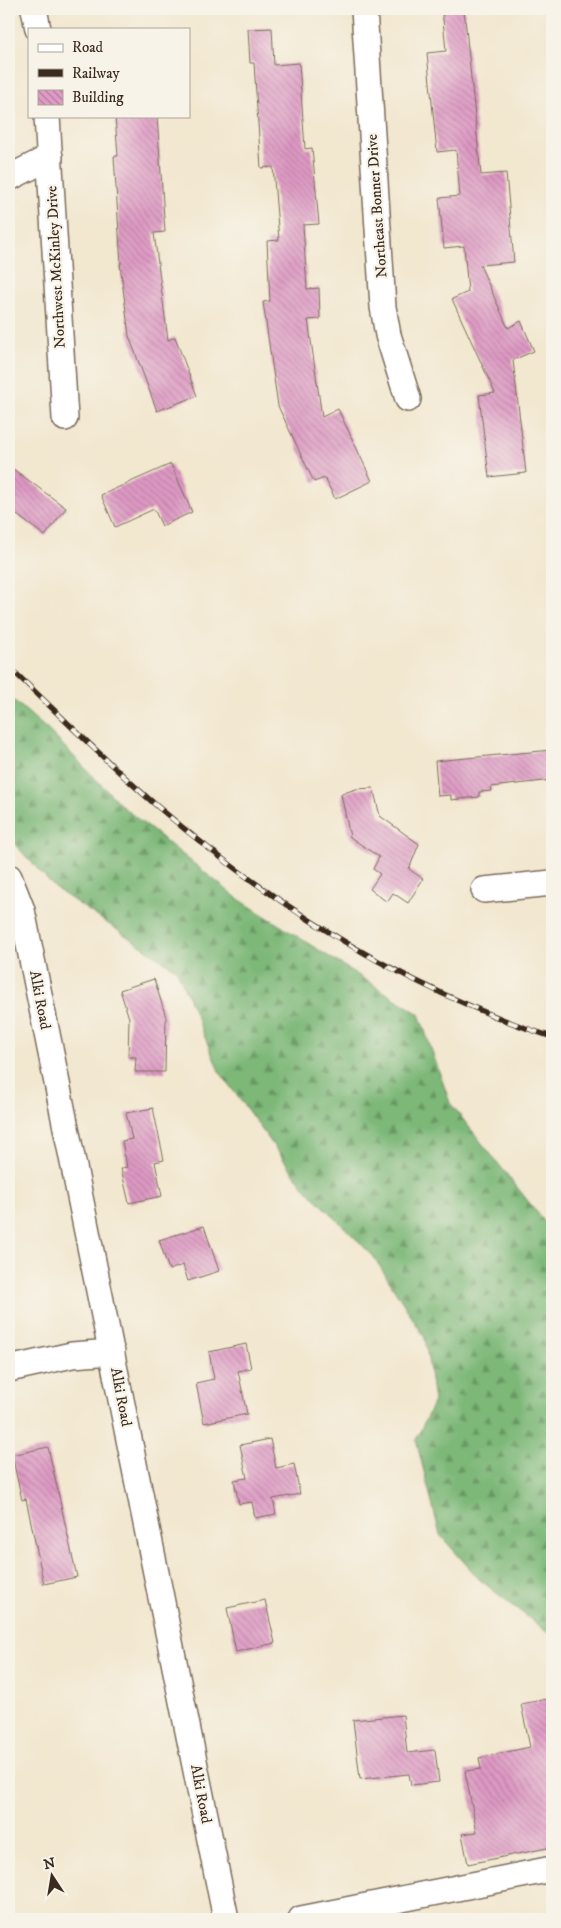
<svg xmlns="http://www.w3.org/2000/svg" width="561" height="1928" viewBox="0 0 561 1928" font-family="'IM FELL DW Pica',serif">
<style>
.forest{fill:url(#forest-firs);stroke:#5c714b}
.building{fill:url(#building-back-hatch)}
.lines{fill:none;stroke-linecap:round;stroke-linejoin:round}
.minor-casing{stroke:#7b6c5c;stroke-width:28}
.minor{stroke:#fff;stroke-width:25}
.rail-casing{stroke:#3b2a1e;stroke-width:5.5}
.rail{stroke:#f7f3e8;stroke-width:4;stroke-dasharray:11;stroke-linecap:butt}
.labels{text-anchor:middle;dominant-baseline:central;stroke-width:4.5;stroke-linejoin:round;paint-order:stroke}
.street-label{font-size:15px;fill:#3b2a1e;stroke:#f7f3e8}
</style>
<defs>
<pattern id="forest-firs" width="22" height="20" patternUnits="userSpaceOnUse" patternTransform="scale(1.25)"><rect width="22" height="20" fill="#7db878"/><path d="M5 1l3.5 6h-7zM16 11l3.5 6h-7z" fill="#689662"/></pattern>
<pattern id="building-back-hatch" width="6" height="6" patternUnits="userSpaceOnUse" patternTransform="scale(1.25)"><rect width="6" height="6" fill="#de99c4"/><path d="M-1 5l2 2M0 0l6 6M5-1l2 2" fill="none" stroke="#b57d9f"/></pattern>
</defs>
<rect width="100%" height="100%" fill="#f7f3e8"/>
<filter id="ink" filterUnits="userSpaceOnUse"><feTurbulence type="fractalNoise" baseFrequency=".02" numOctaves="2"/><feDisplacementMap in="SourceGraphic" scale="10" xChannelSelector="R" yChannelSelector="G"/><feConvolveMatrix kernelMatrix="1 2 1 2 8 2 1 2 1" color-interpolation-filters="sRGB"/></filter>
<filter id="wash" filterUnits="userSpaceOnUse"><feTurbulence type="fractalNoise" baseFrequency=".0096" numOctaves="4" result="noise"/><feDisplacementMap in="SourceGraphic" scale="20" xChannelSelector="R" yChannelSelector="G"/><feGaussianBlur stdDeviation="1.12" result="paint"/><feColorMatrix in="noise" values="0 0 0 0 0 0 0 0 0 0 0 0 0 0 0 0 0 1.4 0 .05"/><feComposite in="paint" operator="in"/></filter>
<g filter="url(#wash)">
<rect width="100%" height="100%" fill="#f2e7cf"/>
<!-- forest -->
<path class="forest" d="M9,696l41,36 74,76 113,90 182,116 31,89 93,117 9,15v401l-72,-56 -40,-45 -24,-95 18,-39 -9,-63 -51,-81 -71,-71 -84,-115 -42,-101 -122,-82 -46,-50z"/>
<g id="blocks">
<!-- building -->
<g class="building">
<path d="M442,9h22l17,166 25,-2 8,89 -34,3 28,63 13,-7 13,30 -21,9 13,113 -37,4 -10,-82 16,-2 -43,-94 16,-7 -4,-46 -20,2 -5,-50 21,-2 -4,-46 -19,2 -10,-99 19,-2z"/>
<path d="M272,28l2,37 25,-2 6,86 7,-1 7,76 -16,1 4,64 12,-1 1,31 -12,1 14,97 16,-8 34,72 -37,18 -10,-21 -11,4 -36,-76 -15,-104 7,-1 -3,-60 12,-1 -6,-73 -12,1 -7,-105h-4l-2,-34z"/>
<path d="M115,116h42l8,116 -11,1 14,107 7,-3 22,59 -40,15 -28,-75 -9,-72h1l-7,-108h4z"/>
<path d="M171,464l21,48 -30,14 -8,-17 -39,18 -14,-32z"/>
<path d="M9,466l57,42 -21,28 -36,-27z"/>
<path d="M552,750v30l-61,7 1,4 -13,1v5l-28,3v-5l-13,1 -3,-35z"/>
<path d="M373,788l7,28 39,28 -10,25 14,10 -15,24 -15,-10 -6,9 -17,-13 10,-15 -7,-5 6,-12 -29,-20 -9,-43 15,-5z"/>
<path d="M154,979l12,38 -1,55h-30l1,-15h-8l1,-39 -9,-28z"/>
<path d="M153,1108l11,52 -9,2 7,34 -33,7 -8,-35 6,-1 -5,-26 10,-2 -6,-26z"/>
<path d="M204,1226l15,45 -31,10 -5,-16 -14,5 -10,-30z"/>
<path d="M246,1344l5,24 -13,3 9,43 -43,9 -8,-40 18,-4 -5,-27z"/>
<path d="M270,1439l6,29 18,-4 6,30 -27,5 3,15 -21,4 -3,-16 -13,2 -5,-24 13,-2 -7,-33z"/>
<path d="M48,1447l29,130 -33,7 -18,-85 -4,1 -10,-45z"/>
<path d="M265,1600l10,43 -39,9 -9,-44z"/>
<path d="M552,1698v149l-84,17 -6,-30 15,-2 -12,-61 16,-2 -2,-11 51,-11 -9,-43z"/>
<path d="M403,1715l4,38 28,-3 4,32 -28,3 -2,-11 -49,5 -7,-59z"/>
</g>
</g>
</g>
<g filter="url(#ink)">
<use href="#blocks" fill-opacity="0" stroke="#7b6c5c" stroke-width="1"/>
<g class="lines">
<!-- minor casing -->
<g class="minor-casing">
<g id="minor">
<path d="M34,9l4,20"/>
<path d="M364,9l19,298 5,28 20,64"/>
<path d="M47,116l18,302"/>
<path d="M9,178l41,-21"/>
<path d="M9,877l13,33 204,1009"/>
<path d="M484,890l68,-7"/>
<path d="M9,1369l63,-14 40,-3"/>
<path d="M301,1919l251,-50"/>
</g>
</g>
<!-- minor -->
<use href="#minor" class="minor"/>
<!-- rail casing -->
<g class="rail-casing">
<path id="rail" d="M9,667c49,46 97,95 148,139 117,100 248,183 395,231"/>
</g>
<!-- rail -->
<use href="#rail" class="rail"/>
</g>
</g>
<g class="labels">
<!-- street labels -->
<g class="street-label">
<text transform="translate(377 206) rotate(-94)">Northeast Bonner Drive</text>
<text transform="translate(56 267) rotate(-93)">Northwest McKinley Drive</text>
<text transform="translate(40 1000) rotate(79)">Alki Road</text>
<text transform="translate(121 1397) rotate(79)">Alki Road</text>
<text transform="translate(201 1794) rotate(79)">Alki Road</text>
</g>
</g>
<!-- margin -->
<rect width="561" height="1928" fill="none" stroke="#f7f3e8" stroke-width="30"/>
<!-- legend -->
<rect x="28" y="28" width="162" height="90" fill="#f7f3e8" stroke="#aca397"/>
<rect x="38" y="44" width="25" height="8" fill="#ffffff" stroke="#aca397"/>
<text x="72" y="52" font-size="15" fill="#3b2a1e">Road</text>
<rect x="38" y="69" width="25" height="8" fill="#3b2a1e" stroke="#aca397"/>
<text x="72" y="78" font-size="15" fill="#3b2a1e">Railway</text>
<rect x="38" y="90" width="25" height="15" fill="url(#building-back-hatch)" stroke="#aca397"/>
<text x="72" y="102" font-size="15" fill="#3b2a1e">Building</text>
<!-- north arrow -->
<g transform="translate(52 1876) rotate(348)" stroke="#f7f3e8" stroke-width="4" paint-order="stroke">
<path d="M0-4L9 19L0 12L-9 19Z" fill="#3b2a1e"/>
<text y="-8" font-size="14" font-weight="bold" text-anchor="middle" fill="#3b2a1e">N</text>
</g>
</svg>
